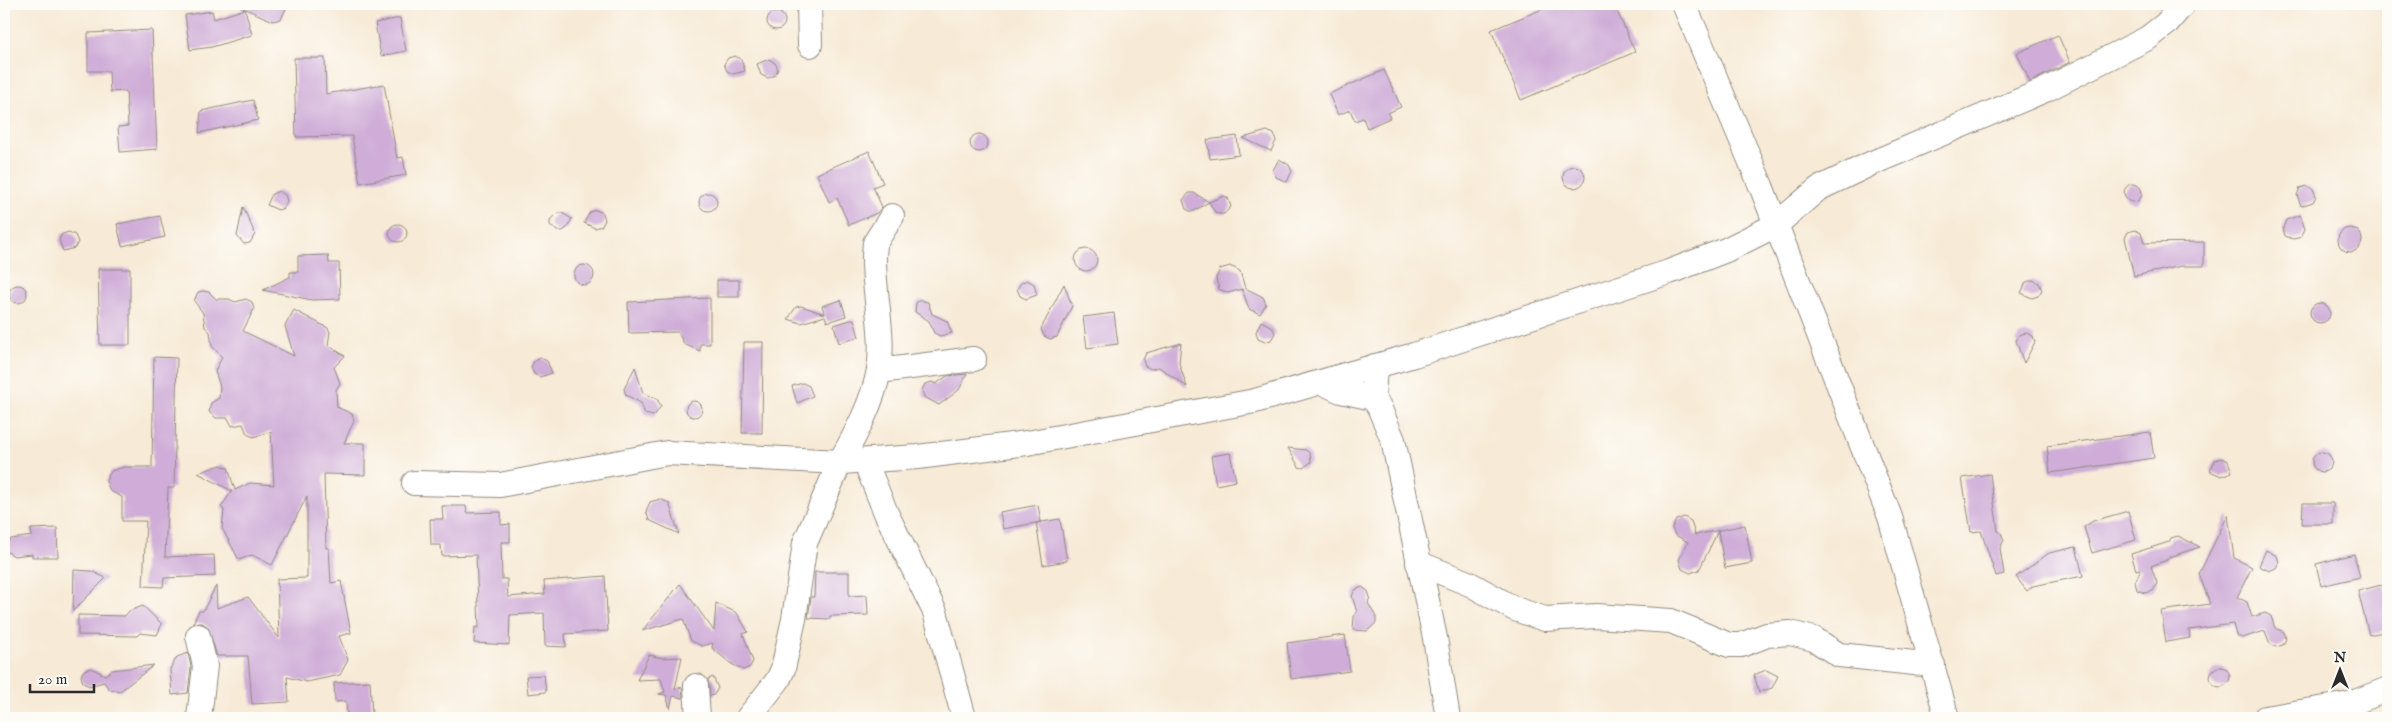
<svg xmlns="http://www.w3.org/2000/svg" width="2392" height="722" viewBox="0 0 2392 722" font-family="'IM FELL English',serif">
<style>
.building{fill:#cfadd8}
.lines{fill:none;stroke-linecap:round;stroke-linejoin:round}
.minor-casing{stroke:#918a80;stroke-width:26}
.minor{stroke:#fff;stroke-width:24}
</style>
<rect width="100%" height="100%" fill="#fdfcf7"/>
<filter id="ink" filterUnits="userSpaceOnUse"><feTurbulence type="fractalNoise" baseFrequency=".02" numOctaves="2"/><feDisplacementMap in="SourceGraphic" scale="10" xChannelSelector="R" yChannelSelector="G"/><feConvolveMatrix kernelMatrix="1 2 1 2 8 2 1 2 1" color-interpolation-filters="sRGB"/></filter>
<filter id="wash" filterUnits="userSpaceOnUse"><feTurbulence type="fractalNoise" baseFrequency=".0096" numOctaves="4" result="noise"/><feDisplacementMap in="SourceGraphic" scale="20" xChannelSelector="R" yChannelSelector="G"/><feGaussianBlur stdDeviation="1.12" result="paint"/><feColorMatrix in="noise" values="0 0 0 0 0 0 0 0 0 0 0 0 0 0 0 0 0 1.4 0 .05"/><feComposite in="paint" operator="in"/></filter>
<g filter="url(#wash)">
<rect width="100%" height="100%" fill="#f7ead6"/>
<g id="blocks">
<!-- building -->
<g class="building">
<path d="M234,4h54l-7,15 -8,2z"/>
<path d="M1555,4h59l21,48 -114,48 -30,-70z"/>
<path d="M245,9l7,26 -40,12 -22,3 -5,-35 27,-4 2,8z"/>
<circle cx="776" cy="21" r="9"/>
<path d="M400,18l6,33 -25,5 -6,-33z"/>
<path d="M152,30l5,119 -37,3 -2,-25 10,-1 -2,-35 -16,1 -1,-21h-21v-38z"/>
<path d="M2058,35l12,27 -40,20 -13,-29z"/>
<path d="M735,56l6,3 4,12 -12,3 -6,-3 -3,-7 4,-6z"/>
<path d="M294,58h31l1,36 58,-10 13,74 6,-1 3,18 -46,8 -8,-47 -56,1z"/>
<path d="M769,59l6,4 3,6 -4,7 -6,2 -7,-3 -4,-11z"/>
<path d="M1384,70l17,37 -13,6 2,5 -23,10 -4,-10 -8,3 -5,-11 -12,5 -9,-21z"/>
<path d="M253,100l5,20 -59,13 2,-22z"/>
<path d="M1267,131l7,3 2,7 -5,10 -28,-13z"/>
<circle cx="979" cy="143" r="9"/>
<path d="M1237,136l2,19 -29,4 -3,-19z"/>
<path d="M869,151l14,32 -10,4 9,20 -5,6 -28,12 -12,-27 -8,4 -12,-28z"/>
<path d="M1279,159l10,6 3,6 -5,11 -11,-5 -3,-7z"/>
<circle cx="1574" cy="177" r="11"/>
<circle cx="2133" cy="193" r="9"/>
<path d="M2307,186l6,3 3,7 -3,6 -12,4 -4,-11 3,-7z"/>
<path d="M279,191l6,4 2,6 -3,7 -6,2 -11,-5 5,-11z"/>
<path d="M1189,193h5l15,9 15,-6 4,2 3,9 -7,7h-5l-4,-2 -6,-10 -15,9h-4l-4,-2 -3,-9z"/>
<circle cx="708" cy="202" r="9"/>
<path d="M243,207l12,27 -5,9 -6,1 -7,-8z"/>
<path d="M596,210l7,3 2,7 -3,6 -7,2 -11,-5 6,-11z"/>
<path d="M557,213h5l10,6 -6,10 -4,2h-5l-7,-6v-5z"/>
<path d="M2300,215l5,14 -4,8 -8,2 -8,-3 -2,-8 3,-8z"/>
<path d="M160,216l5,21 -43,9 -5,-22z"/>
<circle cx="398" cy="233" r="9"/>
<circle cx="2350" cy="240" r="12"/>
<path d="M2135,230l6,3 3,10 60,-1v24h-22l-48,10 -9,-38 3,-6z"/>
<path d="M69,232l6,3 3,7 -3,6 -12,3 -4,-11 3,-6z"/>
<circle cx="1086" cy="260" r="11"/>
<path d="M328,255l1,8h10l1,36 -28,1 -49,-10 27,-13v-5h8v-16z"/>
<circle cx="584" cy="275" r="10"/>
<path d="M1230,266l10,5 5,17 18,9 3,7 -6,10 -11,-5 -7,-20 -14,4 -9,-4 -3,-10 4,-10z"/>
<path d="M98,269h32v76h-30z"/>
<rect x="717" y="280" width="22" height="17"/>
<path d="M1027,280l7,4 3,11 -11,4 -6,-3 -3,-7 4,-6z"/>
<path d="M2033,280l6,3 3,7 -4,6 -6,2 -11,-5 5,-11z"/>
<path d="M1064,284l8,22 -15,31 -7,2 -6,-3 -3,-7z"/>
<circle cx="18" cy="294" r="9"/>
<path d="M203,291l6,1 7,7h13l6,3 11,-3 6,3 2,7 -11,22 51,25 -9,-30 9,-16 34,18 2,4 -2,13 17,11 -11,11 6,16 -4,7 1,17 15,7 2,7 -10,22h21v32l-41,-1 2,74h3l2,35 10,-2 10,52 -12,3 9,24 -8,15 -33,7 -20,-5 2,25 -37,2 -4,-48h-31l-9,-29 -6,-4h-9l6,-12h4l13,-25 1,22 31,-11 31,41 -2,-59 30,-1v-82l-35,69 -20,-10 -13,5 -17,-32 2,-18 -3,-3 11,-16 -34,-18 23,-8 7,3 7,22 15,-7 24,2 -3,-53 -18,5 -6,-3 -4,-10 -11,2 -4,-8h-12l-7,-6 2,-9 8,-5 1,-11 -5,-16 7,-14 -10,-11 -2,-14 -5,-5 -2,-14 -9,-12 4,-9z"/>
<path d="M710,298v46h-10v7l-16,-7 -6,-12 -49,1 -1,-31z"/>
<path d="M841,300l5,16 -19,6 -2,-6 -24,7 -13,-4 8,-12 5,-1 24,8 -3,-8z"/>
<path d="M920,300l8,2 4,12 15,7 5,12 -12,3 -6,-3 -5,-12 -14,-9 1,-9z"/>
<circle cx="2320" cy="313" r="10"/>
<path d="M1114,313l4,31 -31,4 -4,-31z"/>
<path d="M854,319l5,18 -20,6 -5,-18z"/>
<path d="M1261,321l11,6 3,6 -4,7 -6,2 -7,-3 -2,-7z"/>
<path d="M2026,333l7,3 2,6 -11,21 -8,-22 3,-6z"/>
<path d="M744,342h19l-1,91h-20z"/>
<path d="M1181,343l-2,20 8,24 -28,-20 -8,2 -6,-3 -2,-6 3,-7z"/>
<path d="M154,357l23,1 -3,130h-6l-3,69 49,-2 1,21 -51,2 -1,9 -20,-1 3,-65h-24v-24l-12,-6 -4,-10 5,-10 13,-4h28z"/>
<path d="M541,358l6,3 5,12 -12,4 -6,-3 -3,-7 3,-6z"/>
<path d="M635,367l8,26 14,6 4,7 -7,10 -9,-2 -4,-11 -15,-8 -2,-6z"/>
<path d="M967,374l-8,16 -20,15 -15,-8 -2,-7 3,-6 7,-2 4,2 11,-8z"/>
<path d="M803,383l6,3 4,10 -16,7 -5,-17z"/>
<circle cx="694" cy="409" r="8"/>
<path d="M2150,432l4,26 -104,15 -3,-27z"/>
<path d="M1288,448l18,2 4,4 1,8 -8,6 -4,-1z"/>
<circle cx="2322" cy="462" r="10"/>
<path d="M1230,453l6,28 -20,4 -5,-29z"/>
<path d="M2222,458l6,3 4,11 -11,4 -11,-5 5,-11z"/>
<path d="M1990,474l8,57 3,2 3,7 -4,8 4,26 -8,2 -15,-45 -10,1 -9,-54z"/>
<path d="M660,499l9,4 10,31 -30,-14 -3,-9 4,-9z"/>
<path d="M2303,503h30v21h-31z"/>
<path d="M1038,505l3,17 -38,7 -3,-17z"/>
<path d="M442,506h24l1,7 34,-1v13l9,-1v18h-9l1,37h5l1,18 37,-3 -1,-13 61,-5 3,55 -43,3 1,13 -21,-1 -1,-33 -34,2 -1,30 -35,-2 1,-16 4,1 -3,-73 -34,1 -1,-11h-10l-1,-26h13z"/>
<path d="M2128,511l8,29 -44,13 -8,-26 9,-6z"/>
<path d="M2228,515l6,43 18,9 -15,30 10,5 5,15 13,-4 6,3 4,12 9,4 2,7 -3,6 -7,2 -6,-3 -5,-13 -23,7 -6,-3 -3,-11 -44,6 1,8 -24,4 -5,-31 49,-7 -11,-30z"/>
<path d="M1684,517l7,4 4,14 50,-10 7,38 -27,5 -7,-37 -19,39 -9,3 -8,-4 -3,-9 9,-18 -13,-7 -3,-7 4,-8z"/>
<path d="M1060,519l7,42 -24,4 -7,-42z"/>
<path d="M57,528l1,29h-26v-3l-18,2 -8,-5 1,-9 4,-3 21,-3 -1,-7z"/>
<path d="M2178,536l22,11 -31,10 -2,3 -16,6 6,17 -4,8 -8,2 -8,-3 -2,-8 6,-13 -5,1 -5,-16 38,-12 2,-4z"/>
<path d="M2076,547l7,29 -50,10 -6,5 -11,-14 33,-24z"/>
<path d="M2266,550l11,6 2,6 -3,6 -7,3 -10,-5z"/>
<path d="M2354,554l6,23 -39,9 -5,-22z"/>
<path d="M74,570l17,1 15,7 -33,33z"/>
<path d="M815,572h34v24l18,-1 1,20 -38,1v3l-22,-1 3,-21h3z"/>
<path d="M680,584l34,47 2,-28 21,10 11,19 -5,2 10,27 -3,6 -7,3 -13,-7 -18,-15 1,-5 -11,3 -11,-5 -8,-22 -41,12z"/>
<path d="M2385,584l3,11v36l-19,4 -11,-44z"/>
<path d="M1362,587l6,4 2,6 -2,6 8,14v6l-9,8 -14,-1 1,-14 3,-4 -5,-16 3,-6z"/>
<path d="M143,606l19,18 -5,11 -17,-2 -3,3 -59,-1v-20l47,1 4,-5z"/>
<path d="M1345,635l5,36 -59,8 -4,-36z"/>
<path d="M188,653l3,14 -3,26 -16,2 -2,-26 7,-12z"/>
<path d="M649,655l14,3 19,-1 -7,32 7,-2 1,11 -10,-2 -3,13 -4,-14 -7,-1 6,-2 -4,-13 -24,1z"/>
<path d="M154,665l-34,26 -11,-2 -5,-7 -15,4 -6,-3 -2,-7 3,-6 7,-2 14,7 7,-5z"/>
<circle cx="2220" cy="677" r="10"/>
<path d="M1766,670l12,6 -6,12 -13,4 -5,-17z"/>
<path d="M544,675l2,17 -18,2 -2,-18z"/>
<path d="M713,677l5,11 -4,7 -4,1 -2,-17z"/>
<path d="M370,681l2,33 -25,1 -1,-14 -11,1 -1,-19z"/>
</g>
</g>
</g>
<g filter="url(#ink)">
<use href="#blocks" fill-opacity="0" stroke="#918a80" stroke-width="1"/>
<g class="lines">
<!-- minor casing -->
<g class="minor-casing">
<g id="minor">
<path d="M809,4l1,41"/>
<path d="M1684,4l77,182 129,331 57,201"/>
<path d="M1375,366l-2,32 6,9 14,33 42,198 13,80"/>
<path d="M879,371l95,-12"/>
<path d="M1321,382l20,9 32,7"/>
<path d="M865,461l21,52 49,99 29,106"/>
<path d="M414,483l86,2 167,-32 173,9c16,-28 33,-60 39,-92 6,-37 -6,-77 -5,-114l1,-13 17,-27"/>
<path d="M1418,563l52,21 45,25 30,10 51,-3 75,5 58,24h12l26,-10 23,-2 24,6 25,16 94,10"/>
<path d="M198,636l7,30 -6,52"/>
<path d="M696,686l2,32"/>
<path d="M748,718l30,-38 5,-11 11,-50 11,-76 35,-81 78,-5 109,-14 228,-42 159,-46 255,-83 57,-22 50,-25 42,-36 52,-25 175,-74 103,-52 18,-14 17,-20"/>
<path d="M2265,718l85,-14 38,-15"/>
</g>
</g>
<!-- minor -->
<use href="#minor" class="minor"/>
</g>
</g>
<!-- margin -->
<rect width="2392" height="722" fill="none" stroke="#fdfcf7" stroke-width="20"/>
<!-- north arrow -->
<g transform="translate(2340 670)" stroke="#fdfcf7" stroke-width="4" paint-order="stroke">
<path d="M0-4L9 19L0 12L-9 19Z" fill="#2b2b2b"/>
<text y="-8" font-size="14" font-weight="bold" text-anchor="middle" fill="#2b2b2b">N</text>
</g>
<!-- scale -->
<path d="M30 684v8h64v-8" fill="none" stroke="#2b2b2b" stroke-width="2.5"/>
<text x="38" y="684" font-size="15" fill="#2b2b2b" stroke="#fdfcf7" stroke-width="4" paint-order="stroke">20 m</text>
</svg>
